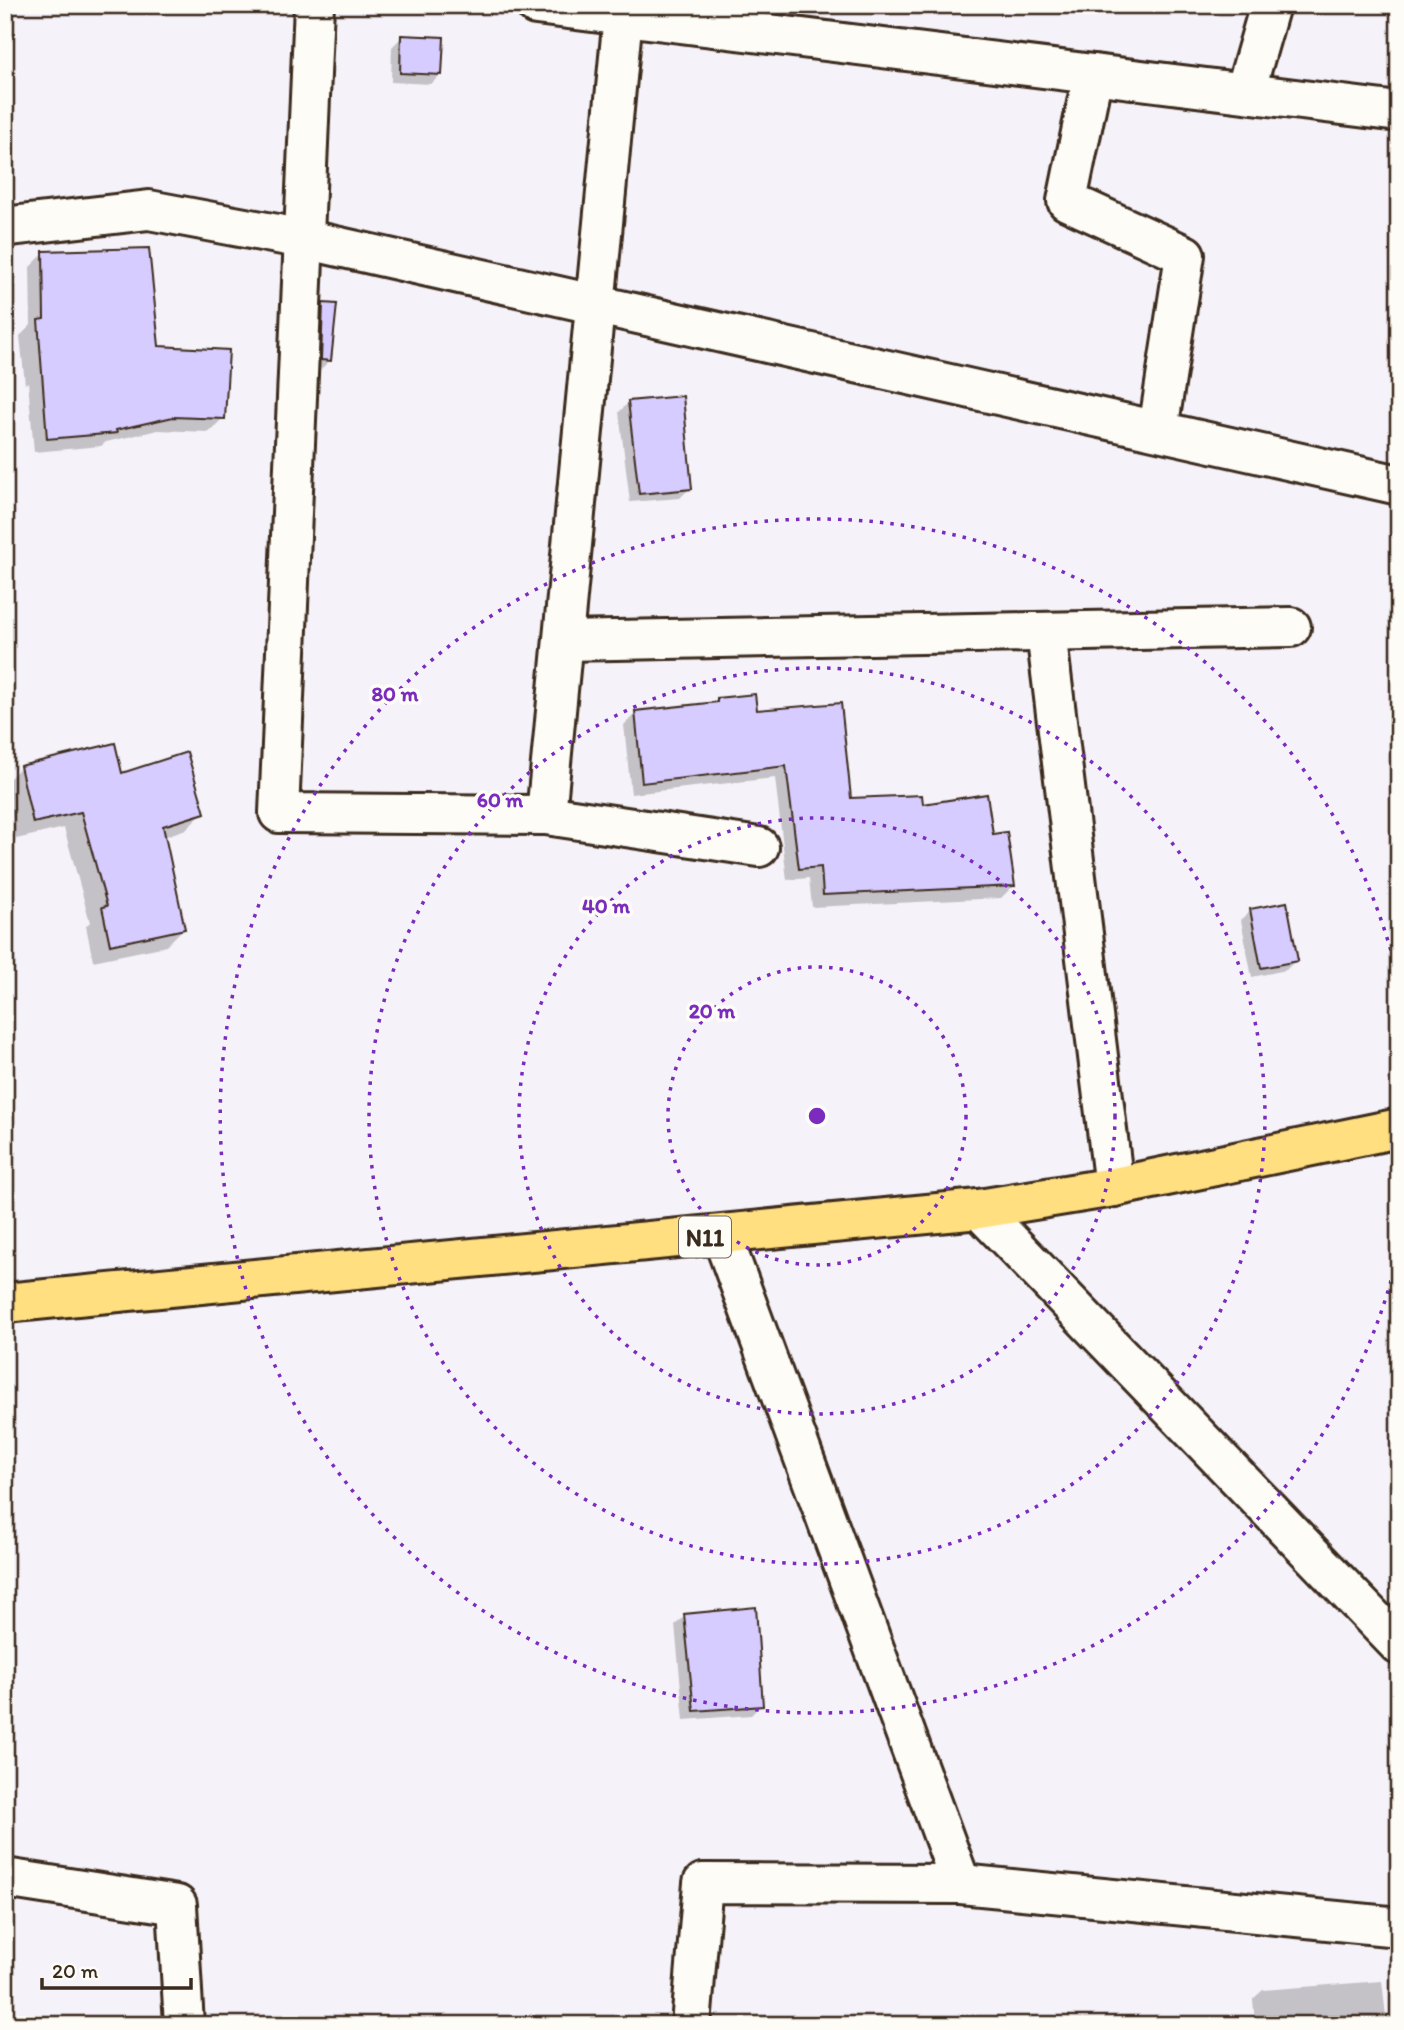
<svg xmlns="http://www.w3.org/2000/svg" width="1404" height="2030" viewBox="0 0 1404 2030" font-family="Itim,sans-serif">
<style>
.shadow{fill:#0003}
.building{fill:#d7ccff;stroke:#3b2a1e;stroke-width:2}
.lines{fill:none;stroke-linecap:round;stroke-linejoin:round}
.minor-casing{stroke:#3b2a1e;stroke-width:44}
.primary-casing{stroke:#3b2a1e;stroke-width:44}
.minor{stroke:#fdfcf7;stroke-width:38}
.primary{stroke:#ffdf80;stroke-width:38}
.ring{fill:none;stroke:#7b2cbf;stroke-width:3.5;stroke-dasharray:3.5 7}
.labels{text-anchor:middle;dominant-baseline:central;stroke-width:7;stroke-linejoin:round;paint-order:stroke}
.shield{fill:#fdfcf7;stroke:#75695f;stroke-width:2}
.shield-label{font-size:24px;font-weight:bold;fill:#3b2a1e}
.centre{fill:#7b2cbf;stroke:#fdfcf7;stroke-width:3.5}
.ring-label{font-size:21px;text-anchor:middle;font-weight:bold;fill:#7b2cbf;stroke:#fdfcf7;stroke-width:7;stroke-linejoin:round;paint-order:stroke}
</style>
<rect width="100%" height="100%" fill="#f5f2f9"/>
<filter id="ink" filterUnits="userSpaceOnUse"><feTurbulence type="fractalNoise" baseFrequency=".0143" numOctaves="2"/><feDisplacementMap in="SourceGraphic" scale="14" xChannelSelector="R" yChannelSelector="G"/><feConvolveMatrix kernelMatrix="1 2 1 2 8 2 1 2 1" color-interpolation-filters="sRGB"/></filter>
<g filter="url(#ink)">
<!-- shadow -->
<g class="shadow">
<path d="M402,37l39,37 -10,10 -40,-2 1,-35z"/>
<path d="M44,253l113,95 66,70 -14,14 -51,-2 -52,12 -5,4 -67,6 -6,-70 -3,2 -5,-48 11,-11 -1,-58z"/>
<path d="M324,305l6,55 -10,10 -8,-1 2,-55z"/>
<path d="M629,402l61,86 -10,10 -50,4 -11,-90z"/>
<path d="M717,700l38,12 94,88 72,6 71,30 21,50 -12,12 -189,9 -3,-29 -22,2 -12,-102 -144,16 -7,-69 12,-12 77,-9z"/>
<path d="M21,767l100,8 82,37 -17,17 -23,8 20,92 -17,17 -73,15 -7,-35 4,-4 -26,-94 -48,11 -11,-56z"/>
<path d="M1250,911l46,49 -10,10 -34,7 -11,-57z"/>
<path d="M685,1616l76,89 -10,10 -67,5 -9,-95z"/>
<path d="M1382,1981l5,44h-132l-2,-26 10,-9z"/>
</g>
<!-- building -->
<g class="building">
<path d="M401,35l43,2 -2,38 -42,-2z"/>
<path d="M149,248l10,98 70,4 -4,69 -52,-2 -57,13 1,3 -70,6 -9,-119 6,-1 -1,-68z"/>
<path d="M323,303l14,1 -6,57 -10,-1z"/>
<path d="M683,396l9,93 -53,5 -11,-93z"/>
<path d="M755,694l2,16 84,-7 10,95 71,-3 1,9 64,-10 6,40 14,-2 8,54 -192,9 -2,-28 -22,2 -13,-103 -144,17 -7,-72 82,-9v-4z"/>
<path d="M115,743l7,30 65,-21 18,61 -42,13 22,103 -75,16 -8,-38 5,-1 -26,-94 -48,11 -13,-57z"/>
<path d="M1287,902l11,59 -37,7 -11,-59z"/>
<path d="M756,1607l7,99 -69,5 -10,-97z"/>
</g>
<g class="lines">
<!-- minor casing -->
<g class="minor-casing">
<g id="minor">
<path d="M314,5l-35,808 267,2 213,32"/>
<path d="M536,5l863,107"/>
<path d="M1093,74l-26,127 118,54 -27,175"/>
<path d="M1245,92l25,-87"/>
<path d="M5,228l6,-2 138,-16 155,29 1095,246"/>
<path d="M1046,632l68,555"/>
<path d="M563,641l728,-14"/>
<path d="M546,815l78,-810"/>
<path d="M979,1209l420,436"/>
<path d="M722,1236l239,648"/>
<path d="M5,1878l172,27 7,120"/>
<path d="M691,2025l12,-142 258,1 438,43"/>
</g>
</g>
<!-- primary casing -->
<g class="primary-casing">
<path id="primary" d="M5,1303l974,-94 135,-22 285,-59"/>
</g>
<!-- minor -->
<use href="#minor" class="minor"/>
<!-- primary -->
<use href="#primary" class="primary"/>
</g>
</g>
<!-- distance rings -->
<g class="ring">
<circle cx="817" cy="1116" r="149"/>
<circle cx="817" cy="1116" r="298"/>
<circle cx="817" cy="1116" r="448"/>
<path d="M1399 1250A597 597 0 1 1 1399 982"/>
</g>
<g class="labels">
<!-- shield labels -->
<rect class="shield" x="679" y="1216.5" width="52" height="41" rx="5"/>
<g class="shield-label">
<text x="705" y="1237">N11</text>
</g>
</g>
<circle cx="817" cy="1116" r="10" class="centre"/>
<g class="ring-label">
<text x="395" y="701">80 m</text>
<text x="500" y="807">60 m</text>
<text x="606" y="913">40 m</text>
<text x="712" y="1018">20 m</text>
</g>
<!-- margin -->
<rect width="1404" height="2030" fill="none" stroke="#fdfcf7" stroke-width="28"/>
<rect x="14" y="14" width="1376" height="2002" fill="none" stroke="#3b2a1e" stroke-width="2.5" filter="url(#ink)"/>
<!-- scale -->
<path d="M42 1978v10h149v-10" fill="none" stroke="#3b2a1e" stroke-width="3.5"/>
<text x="52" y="1978" font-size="21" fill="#3b2a1e" stroke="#fdfcf7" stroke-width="5" paint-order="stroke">20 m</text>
</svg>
